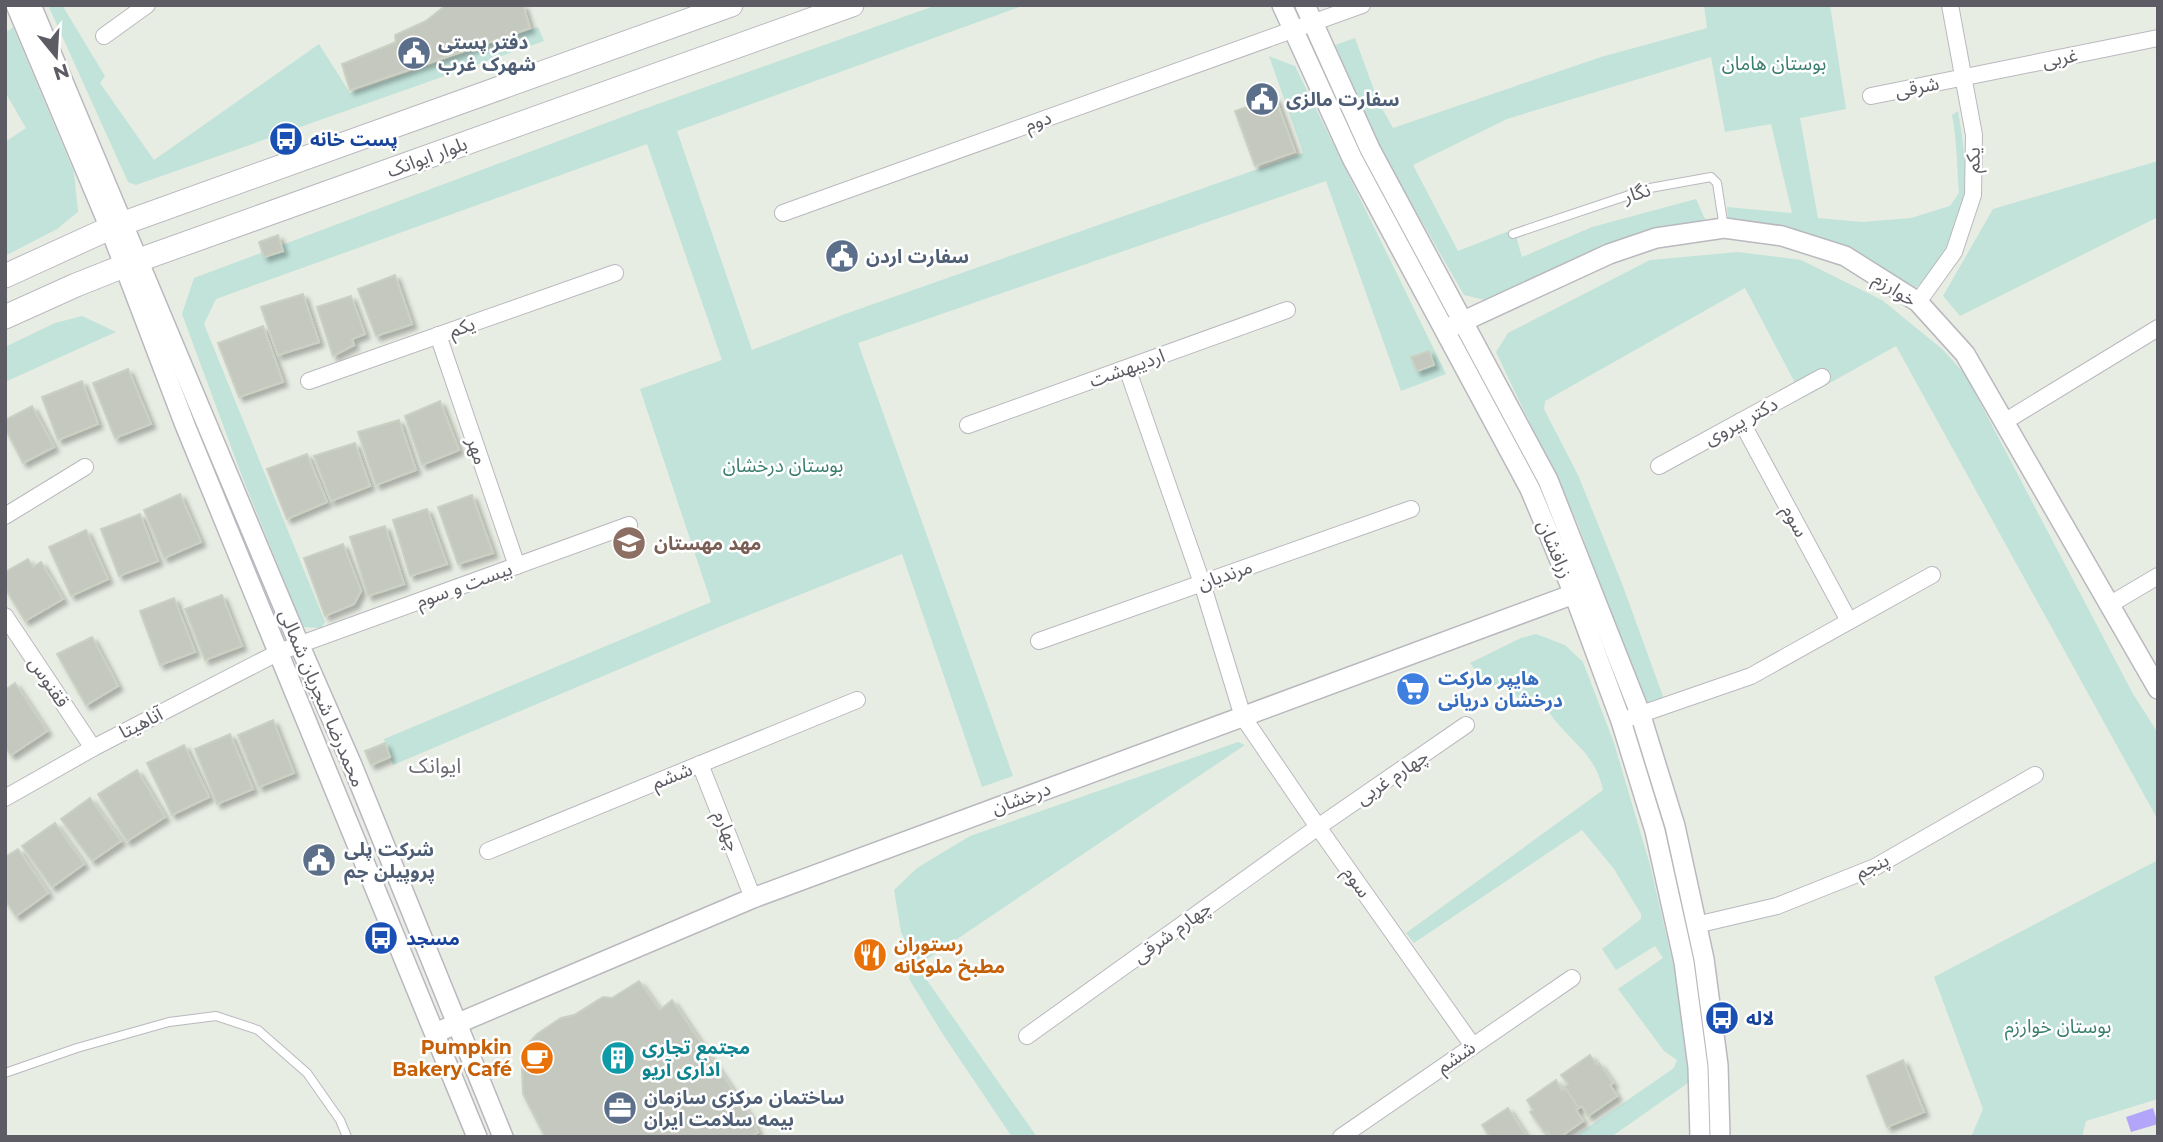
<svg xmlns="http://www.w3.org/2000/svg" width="2163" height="1142" viewBox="0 0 2163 1142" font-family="Montserrat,'Noto Sans Arabic',sans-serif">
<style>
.green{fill:#c1e3da}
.water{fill:#b3a6fa}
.building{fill:#c5c8bf;stroke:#cbd1c2;stroke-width:2;filter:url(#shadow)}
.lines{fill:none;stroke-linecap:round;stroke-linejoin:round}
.service-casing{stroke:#bab8bf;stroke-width:10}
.minor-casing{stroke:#bab8bf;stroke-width:18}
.tertiary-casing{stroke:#bab8bf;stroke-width:22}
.secondary-casing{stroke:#bbb9c0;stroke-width:25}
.service{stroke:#fff;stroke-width:8}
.minor{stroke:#fff;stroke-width:16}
.tertiary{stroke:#fff;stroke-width:19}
.secondary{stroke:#fff;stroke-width:23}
.labels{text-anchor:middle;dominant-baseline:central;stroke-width:5;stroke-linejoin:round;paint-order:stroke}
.service-label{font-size:19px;font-weight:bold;fill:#4e5e75;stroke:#fff;text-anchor:start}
.street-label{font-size:19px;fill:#5d5b63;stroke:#fff}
.park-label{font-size:19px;fill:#387d6d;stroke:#fff}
.transit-label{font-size:19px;font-weight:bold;fill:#164399;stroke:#fff;text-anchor:start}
.education-label{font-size:19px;font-weight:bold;fill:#785e54;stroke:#fff;text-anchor:start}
.shop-label{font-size:19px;font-weight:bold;fill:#366cbe;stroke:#fff;text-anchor:start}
.food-label{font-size:19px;font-weight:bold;fill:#c56008;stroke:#fff;text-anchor:start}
.culture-label{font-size:19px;font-weight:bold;fill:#0d838f;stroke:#fff;text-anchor:start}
.neighbourhood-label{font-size:21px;fill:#6e6c75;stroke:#fff}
</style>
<defs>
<filter id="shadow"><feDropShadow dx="4.5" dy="4.5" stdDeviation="2" flood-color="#0004"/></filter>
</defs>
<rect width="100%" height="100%" fill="#e8ede3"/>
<!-- green -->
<g class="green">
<path d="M48,5h14l43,71 -5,7 54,77 165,-116 31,49 188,-66 6,14 -408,144 -8,-3z"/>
<path d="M937,5h88l-348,126 75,219 93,-36 458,-161 -34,-97 26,10 151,308 -45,17 -75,-210 -468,162 155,433 -31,11 -80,-233 -183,73 -326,138 -9,-26 327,-137 -71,-213 82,-29 -75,-216 -431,155 -12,25 121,298 -4,6 -18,-1 -60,-148 -61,-165 12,-36 444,-167z"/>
<path d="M1704,5h126l16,104 -46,9 18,100 44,4 49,-4 39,-12 9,-13c-2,-27 -2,-52 -7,-78l6,-4c9,50 14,98 -13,143 -8,14 -22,26 -32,37l-185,-69 -1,-15 65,6 -21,-89 -46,8 -14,-75 -204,62 -94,46 45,86 56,-22 8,28 70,-30 104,-28 12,27 -215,76 -29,-7 -84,-146 -45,-104 20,-7 23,63 15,27 208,-71 106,-29z"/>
<path d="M13,27l61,145 4,40 -21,17 -52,27v-114l21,-14 -21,-36v-59z"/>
<path d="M2158,161v56l-198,99 -17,-20 50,-87z"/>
<path d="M1738,252l63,8 81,40 60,49 23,25 168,320 25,39v87l-262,-474 -93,52 -58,-110 -200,113 -1,8 34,66 43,106 43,118 -17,5 -7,-7 -62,-173 -82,-172 12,-19 142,-73z"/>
<path d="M82,316l34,16 -111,50v-35l50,-24z"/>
<path d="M1536,634l29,11 18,17 31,81 36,122 24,103 15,81 -1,34 -77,54h-37l100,-69 3,-8 -13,-9 -46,-62 45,-31 -8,-12 -39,24 -14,-21 39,-30v-5l-27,-45 -32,-39 -168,113 -8,-10 197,-143c-7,-32 -24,-42 -44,-65 -8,-8 -13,-19 -20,-28l-17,7 -16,-23 -18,7 -18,-25 51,-25z"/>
<path d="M1238,742l7,3 -328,221 120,171h-25l-68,-101 -35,-57 4,-22 -12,-25 -7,-42 23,-22 53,-32z"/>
<path d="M2158,860v239l-72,22 -4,16h-111l12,-28 -49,-132z"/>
</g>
<!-- water -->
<path class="water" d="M2153,1108l5,16 -27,8 -5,-15z"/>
<!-- building -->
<g class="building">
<path d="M446,5h77l7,23 -180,62 -8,-26 54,-22 -1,-7 31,-14z"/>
<path d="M1275,97l20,55 -40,14 -20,-55z"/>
<path d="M278,235l5,16 -19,6 -5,-15z"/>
<path d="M395,275l17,49 -36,12 -18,-47z"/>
<path d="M303,294l16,48 -41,13 -17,-48z"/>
<path d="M351,296l14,38 -13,5 2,6 -21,11 -16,-49z"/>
<path d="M263,326l20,56 -44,15 -21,-54z"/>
<path d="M1429,351l5,14 -17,6 -6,-14z"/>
<path d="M128,369l23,55 -36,14 -22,-55z"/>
<path d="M82,381l16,43 -40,16 -16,-43z"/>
<path d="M440,401l19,49 -37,15 -17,-49z"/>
<path d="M32,406l22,41 -31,16 -18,-35v-8z"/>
<path d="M399,420l17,50 -40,15 -18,-53z"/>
<path d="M355,443l15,43 -39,15 -17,-45z"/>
<path d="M307,454l20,48 -40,17 -20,-50z"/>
<path d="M180,494l21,48 -37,16 -20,-48z"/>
<path d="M472,495l21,58 -35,11 -20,-57z"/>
<path d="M427,509l20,55 -37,12 -17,-56z"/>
<path d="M140,514l18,47 -39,15 -18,-47z"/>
<path d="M385,526l19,58 -36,12 -18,-59z"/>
<path d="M86,530l22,49 -37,17 -22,-49z"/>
<path d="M343,544l18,47 -7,13 -29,12 -21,-58z"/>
<path d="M28,559l5,8 8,-5 22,37 -38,22 -20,-33v-16z"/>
<path d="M222,595l20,51 -37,14 -20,-51z"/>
<path d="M174,598l21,54 -35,13 -20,-54z"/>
<path d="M92,637l26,49 -32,19 -29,-51z"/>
<path d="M15,683l32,48 -36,24 -6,-8v-57z"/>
<path d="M273,720l21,53 -35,14 -21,-52z"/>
<path d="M230,734l23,55 -36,15 -22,-55z"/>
<path d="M385,743l5,14 -19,8 -6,-14z"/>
<path d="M184,745l25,52 -37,18 -25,-52z"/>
<path d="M137,770l28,47 -38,24 -29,-47z"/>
<path d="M90,798l31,43 -29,20 -31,-42z"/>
<path d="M55,823l29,41 -32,23 -30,-41z"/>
<path d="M18,849l30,44 -32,23 -11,-16v-43z"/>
<path d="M639,981l21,29 12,-10 79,117 7,15 -7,5h-206l-22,-43 -1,-24 5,-25 10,-11 24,-16 13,-3 29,-18 9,1z"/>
<path d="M1590,1055l7,10 2,-2 14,20 -3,2 7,11 -29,20 -6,-10 -3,2 -15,-21 4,-3 -7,-9z"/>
<path d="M1903,1060l21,52 -37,15 -20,-51z"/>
<path d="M1556,1080l6,10 3,-2 14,20 -3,2 7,11 -23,16h-9l-3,-5 -3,1 -15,-21 3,-2 -6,-10z"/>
<path d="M1508,1108l19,29h-37l-8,-12z"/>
</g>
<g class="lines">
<!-- service casing -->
<g class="service-casing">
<g id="service">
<path d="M1513,234l137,-46 61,-11 6,6 7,45"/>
<path d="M5,1073l72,-25 92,-26 47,-6 42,14 49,43 33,47 7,17"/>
</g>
</g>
<!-- minor casing -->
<g class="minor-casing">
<g id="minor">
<path d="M104,36l43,-31"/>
<path d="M1871,96l287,-58"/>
<path d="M783,213l579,-208"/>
<path d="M1918,302l36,-50 19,-57 1,-60 -24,-130"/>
<path d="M438,335l79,231"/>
<path d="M1127,368l75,215 41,134 75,110 155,219"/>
<path d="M309,381l306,-108"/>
<path d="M1741,421l108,200"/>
<path d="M2004,422l154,-94"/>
<path d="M968,425l319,-115"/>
<path d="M1659,466l163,-89"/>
<path d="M5,516l80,-49"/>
<path d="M2109,605l49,-29"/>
<path d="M5,616l88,132"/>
<path d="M1039,641l372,-132"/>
<path d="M1621,721l130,-45 181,-101"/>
<path d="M700,764l53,134"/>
<path d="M5,798l88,-50 186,-96 350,-127"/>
<path d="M488,851l369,-151"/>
<path d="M1696,925l81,-19 98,-39 160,-92"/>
<path d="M1027,1036l291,-209 148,-102"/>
<path d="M1341,1137l231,-159"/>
</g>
</g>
<!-- tertiary casing -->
<g class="tertiary-casing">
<g id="tertiary">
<path d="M16,5l94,223 75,197 292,712"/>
<path d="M31,5l268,639 53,121 151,372"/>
<path d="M1282,5l70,153 178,331 44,105 47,127 34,110 29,131 14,105 2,70"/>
<path d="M1305,5l65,144 178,331 92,233 35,113 29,133 14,106 2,72"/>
<path d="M1453,326l156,-72 47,-16 68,-10 58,8 63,20 73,46 47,52 193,335"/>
<path d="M435,1033l318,-135 837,-310"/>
</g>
</g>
<!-- secondary casing -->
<g class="secondary-casing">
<g id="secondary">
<path d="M5,276l105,-48 621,-223"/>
<path d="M5,317l71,-32 63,-25 713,-255"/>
</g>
</g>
<!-- service -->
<use href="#service" class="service"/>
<!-- minor -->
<use href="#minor" class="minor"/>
<!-- tertiary -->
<use href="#tertiary" class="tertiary"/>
<!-- secondary -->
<use href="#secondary" class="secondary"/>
</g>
<!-- icons -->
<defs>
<g id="civic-disc" transform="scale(1.75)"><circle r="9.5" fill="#5c6f8a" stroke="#fff"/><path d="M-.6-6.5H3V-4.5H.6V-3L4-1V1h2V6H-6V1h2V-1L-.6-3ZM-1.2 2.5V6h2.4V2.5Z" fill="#fff"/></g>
<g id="bus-disc" transform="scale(1.75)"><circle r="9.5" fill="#1a4fb4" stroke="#fff"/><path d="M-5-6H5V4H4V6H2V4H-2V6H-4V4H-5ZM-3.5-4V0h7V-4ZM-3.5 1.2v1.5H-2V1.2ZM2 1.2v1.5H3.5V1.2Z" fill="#fff"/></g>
<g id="school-disc" transform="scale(1.75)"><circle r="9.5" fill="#8d6e63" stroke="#fff"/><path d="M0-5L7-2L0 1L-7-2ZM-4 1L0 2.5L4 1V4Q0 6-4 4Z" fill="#fff"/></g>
<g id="supermarket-disc" transform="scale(1.75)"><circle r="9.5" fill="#3f7fe0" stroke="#fff"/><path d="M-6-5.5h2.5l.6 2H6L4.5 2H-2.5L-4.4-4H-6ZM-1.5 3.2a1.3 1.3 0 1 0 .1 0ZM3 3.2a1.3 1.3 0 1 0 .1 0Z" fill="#fff"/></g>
<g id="restaurant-disc" transform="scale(1.75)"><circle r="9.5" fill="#e8710a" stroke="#fff"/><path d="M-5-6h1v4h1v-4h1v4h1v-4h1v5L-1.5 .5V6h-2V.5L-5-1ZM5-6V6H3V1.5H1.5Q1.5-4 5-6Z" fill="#fff"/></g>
<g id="cafe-disc" transform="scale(1.75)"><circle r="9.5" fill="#e8710a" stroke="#fff"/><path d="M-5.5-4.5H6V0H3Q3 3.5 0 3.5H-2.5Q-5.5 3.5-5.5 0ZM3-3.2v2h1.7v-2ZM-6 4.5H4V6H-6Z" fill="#fff"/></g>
<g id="building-disc" transform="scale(1.75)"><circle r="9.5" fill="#0f9aa8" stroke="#fff"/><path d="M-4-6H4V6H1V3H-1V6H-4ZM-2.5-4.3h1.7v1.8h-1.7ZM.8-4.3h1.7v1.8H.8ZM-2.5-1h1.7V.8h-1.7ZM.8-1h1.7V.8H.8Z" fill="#fff"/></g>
<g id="office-disc" transform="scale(1.75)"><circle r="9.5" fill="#5c6f8a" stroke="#fff"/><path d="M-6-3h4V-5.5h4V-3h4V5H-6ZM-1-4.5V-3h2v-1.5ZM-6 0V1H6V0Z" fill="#fff"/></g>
</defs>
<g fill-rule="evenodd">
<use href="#civic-disc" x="414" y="53"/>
<use href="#civic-disc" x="1262" y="99"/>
<use href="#bus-disc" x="286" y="139"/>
<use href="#civic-disc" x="842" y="256"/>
<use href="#school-disc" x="629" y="543"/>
<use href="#supermarket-disc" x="1413" y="689"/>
<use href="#civic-disc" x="319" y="860"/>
<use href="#bus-disc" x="381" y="938"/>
<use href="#restaurant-disc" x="870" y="955"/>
<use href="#bus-disc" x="1722" y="1018"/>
<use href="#cafe-disc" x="537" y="1058"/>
<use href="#building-disc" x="618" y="1058"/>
<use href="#office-disc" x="620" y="1108"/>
</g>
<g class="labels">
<!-- service labels -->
<g class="service-label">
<text x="438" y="42">دفتر پستی<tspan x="438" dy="22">شهرک غرب</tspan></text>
<text x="1286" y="99">سفارت مالزی</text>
<text x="866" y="256">سفارت اردن</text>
<text x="344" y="849">شرکت پلی<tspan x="344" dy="22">پروپیلن جم</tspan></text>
<text x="644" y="1097">ساختمان مرکزی سازمان<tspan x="644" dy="22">بیمه سلامت ایران</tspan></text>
</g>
<!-- street labels -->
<g class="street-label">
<text transform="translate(2060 58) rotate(-11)">غربی</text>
<text transform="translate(1917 87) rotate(-11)">شرقی</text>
<text transform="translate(1038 121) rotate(-20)">دوم</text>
<text transform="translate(427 157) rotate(-20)">بلوار ایوانک</text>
<text transform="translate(1973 160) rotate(-89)">یکم</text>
<text transform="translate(1637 193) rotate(-17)">نگار</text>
<text transform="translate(1895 289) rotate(33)">خوارزم</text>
<text transform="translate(462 327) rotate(-19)">یکم</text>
<text transform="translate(1127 368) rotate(-20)">اردیبهشت</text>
<text transform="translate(1741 421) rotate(-28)">دکتر پیروی</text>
<text transform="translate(477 451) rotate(71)">مهر</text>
<text transform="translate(1795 521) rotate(62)">سوم</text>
<text transform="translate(1555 549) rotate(67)">زرافشان</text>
<text transform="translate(1225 575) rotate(-19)">مرنديان</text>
<text transform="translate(464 585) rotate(-20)">بیست و سوم</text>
<text transform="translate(49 682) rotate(56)">ققنوس</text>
<text transform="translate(322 698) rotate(67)">محمدرضا شجریان شمالی</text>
<text transform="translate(141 723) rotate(-27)">آناهیتا</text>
<text transform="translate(672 776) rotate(-22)">ششم</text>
<text transform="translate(1392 777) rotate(-34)">چهارم غربی</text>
<text transform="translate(1021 798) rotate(-20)">درخشان</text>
<text transform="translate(727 831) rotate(68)">چهارم</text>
<text transform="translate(1872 866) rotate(-26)">پنجم</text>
<text transform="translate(1357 882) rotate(55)">سوم</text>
<text transform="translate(1172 932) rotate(-36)">چهارم شرقی</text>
<text transform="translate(1456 1057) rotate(-34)">ششم</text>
</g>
<!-- park labels -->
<g class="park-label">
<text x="1774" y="63">بوستان هامان</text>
<text x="783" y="465">بوستان درخشان</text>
<text x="2058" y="1026">بوستان خوارزم</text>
</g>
<!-- transit labels -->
<g class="transit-label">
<text x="310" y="139">پست خانه</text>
<text x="406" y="938">مسجد</text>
<text x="1746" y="1018">لاله</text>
</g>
<!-- education labels -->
<g class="education-label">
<text x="654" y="543">مهد مهستان</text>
</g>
<!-- shop labels -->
<g class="shop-label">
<text x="1438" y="678">هایپر مارکت<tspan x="1438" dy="22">درخشان دریانی</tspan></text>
</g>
<!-- food labels -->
<g class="food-label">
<text x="894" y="944">رستوران<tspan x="894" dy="22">مطبخ ملوکانه</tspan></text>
<text x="512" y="1047" text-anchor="end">Pumpkin<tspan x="512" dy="22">Bakery Café</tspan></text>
</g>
<!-- culture labels -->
<g class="culture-label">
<text x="642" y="1047">مجتمع تجاری<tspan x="642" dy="22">اداری آريو</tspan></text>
</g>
<!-- neighbourhood labels -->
<g class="neighbourhood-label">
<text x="435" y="765">ایوانک</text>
</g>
</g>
<!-- border -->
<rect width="2163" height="1142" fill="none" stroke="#5d5b63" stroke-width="14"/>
<!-- north arrow -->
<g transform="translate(56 56) rotate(162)" stroke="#ffffff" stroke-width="5" paint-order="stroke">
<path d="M0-5L12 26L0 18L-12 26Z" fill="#5d5b63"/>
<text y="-10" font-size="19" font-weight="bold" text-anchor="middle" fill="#5d5b63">N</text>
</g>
</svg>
